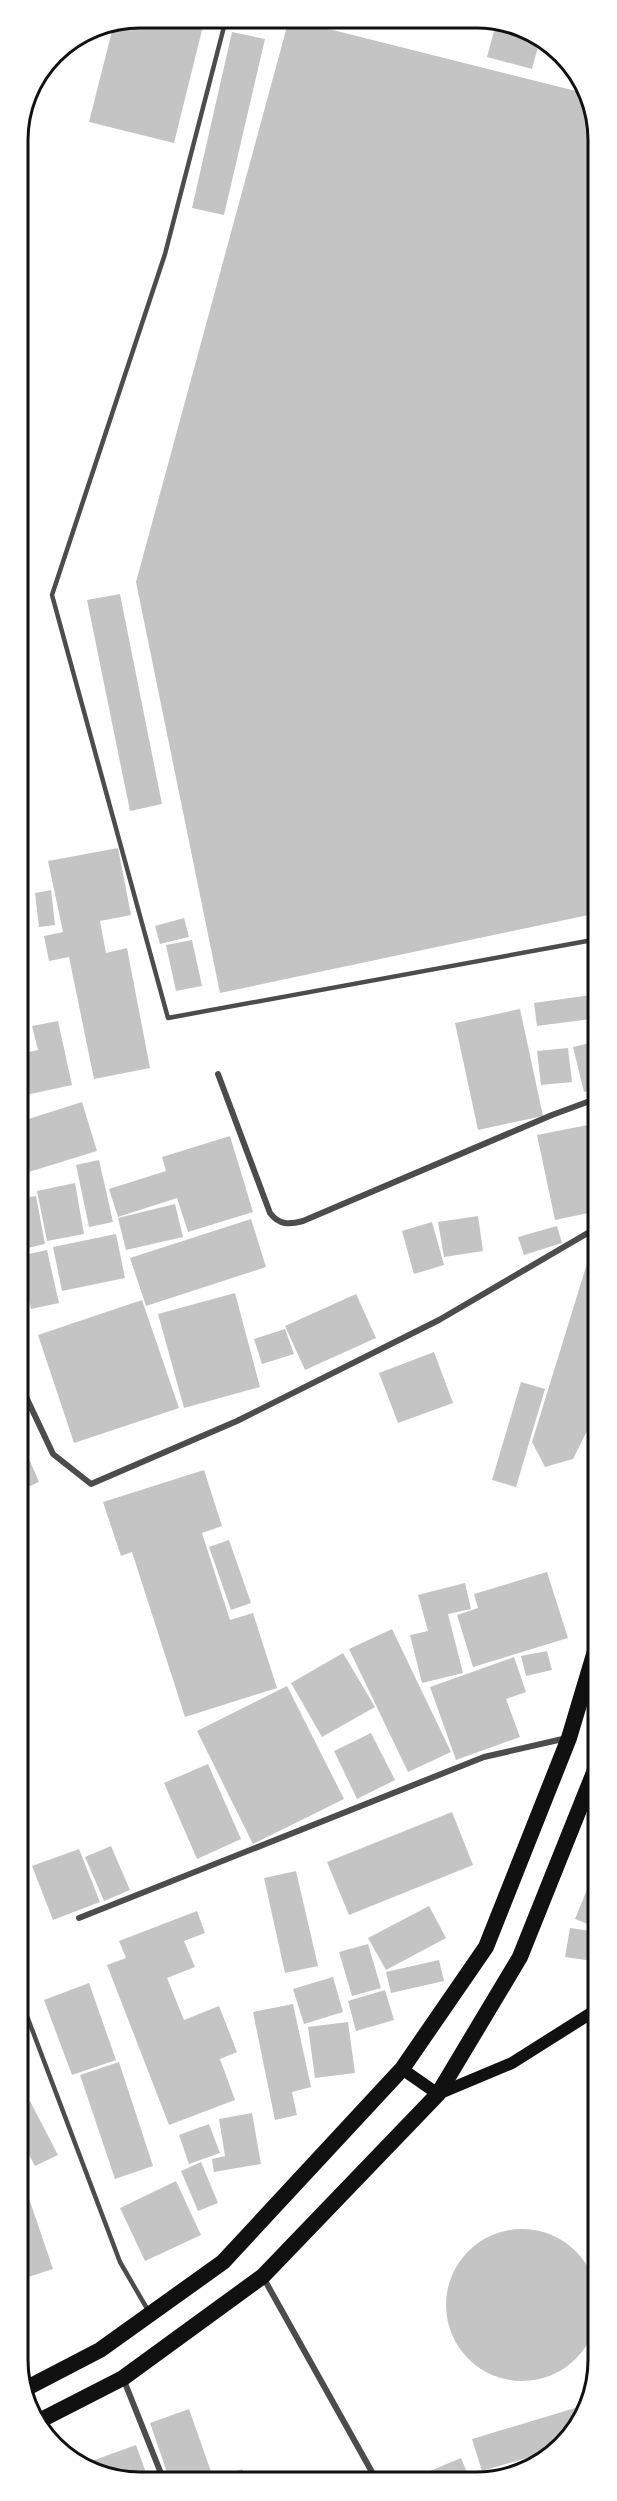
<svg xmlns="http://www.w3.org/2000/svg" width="617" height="2501" viewBox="0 0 617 2501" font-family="Quicksand,sans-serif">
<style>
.building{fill:#c4c4c4}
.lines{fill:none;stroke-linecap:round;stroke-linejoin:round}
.service{stroke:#4c4c4c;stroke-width:4.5}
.minor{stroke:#4c4c4c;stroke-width:6}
.secondary{stroke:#111;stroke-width:12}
.trunk{stroke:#111;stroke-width:16}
.rim{fill:none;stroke:#111;stroke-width:3}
</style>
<rect width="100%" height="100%" fill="#fff"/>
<!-- building -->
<g class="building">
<path d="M140,18h65l-31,125 -85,-21 25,-99z"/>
<path d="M289,19l295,74 14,31v789l-378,80 -84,-411z"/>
<path d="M497,20h4l38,23 -7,26 -45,-12z"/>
<path d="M232,32l33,7 -41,176 -32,-7z"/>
<path d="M120,594l42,210 -32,7 -43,-211z"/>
<path d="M118,848l13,67 -31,6 6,32 21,-5 23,120 -56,11 -25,-122 -20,4 -5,-25 19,-4 -15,-71z"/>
<path d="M51,890l4,35 -16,2 -4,-34z"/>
<path d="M19,898l9,38 -9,2z"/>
<path d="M184,918l5,19 -29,7 -5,-18z"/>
<path d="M192,940l10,46 -26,5 -10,-46z"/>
<path d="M598,994v24l-61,8 -3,-23z"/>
<path d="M520,1009l23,107 -65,14 -23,-107z"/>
<path d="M58,1021l14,64 -46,10 -7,-41 19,-4 -6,-24z"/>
<path d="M598,1041v48l-14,3 -11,-45z"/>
<path d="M568,1048l4,34 -31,3 -4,-34z"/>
<path d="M82,1102l15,49 -78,24v-53z"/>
<path d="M598,1123v88l-43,9 -18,-85z"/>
<path d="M230,1136l23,76 -65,20 -11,-34 -59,19 -9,-28 57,-18 -4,-14z"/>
<path d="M99,1160l14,62 -24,5 -13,-62z"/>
<path d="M75,1183l9,51 -37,7 -10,-50z"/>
<path d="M36,1196l9,48 -26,6v-51z"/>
<path d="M175,1204l8,33 -57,13 -8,-32z"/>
<path d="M478,1216l5,35 -39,6 -6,-35z"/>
<path d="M251,1219l15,48 -120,39 -16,-48z"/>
<path d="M432,1222l12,43 -30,9 -12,-43z"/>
<path d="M557,1226l5,17 -38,12 -6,-18z"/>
<path d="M116,1234l9,44 -63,13 -9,-44z"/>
<path d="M47,1250l12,53 -28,6 -5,-24 -7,2v-31z"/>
<path d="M598,1253v134l-3,7 -2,25 -20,40 -28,8 -13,-25 57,-185z"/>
<path d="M235,1293l25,94 -76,21 -26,-94z"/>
<path d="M356,1294l20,44 -71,32 -20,-44z"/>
<path d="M142,1300l37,108 -105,35 -36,-108z"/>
<path d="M285,1329l9,25 -32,10 -8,-25z"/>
<path d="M434,1352l19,51 -55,20 -19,-50z"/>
<path d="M521,1382l24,7 -29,98 -24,-7z"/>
<path d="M19,1436l20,46 -20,9z"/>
<path d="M204,1470l18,56 -20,7 28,87 23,-7 24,75 -92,29 -53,-165 -11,4 -18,-54z"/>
<path d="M229,1540l22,63 -20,7 -22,-63z"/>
<path d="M547,1572l21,66 -95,29 -16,-52 21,-7 -4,-14z"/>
<path d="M465,1583l6,26 -23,5 15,59 -41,10 -12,-48 18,-4 -10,-36z"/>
<path d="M392,1629l59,123 -43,20 -59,-123z"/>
<path d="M547,1651l5,19 -26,6 -5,-20z"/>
<path d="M343,1653l32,54 -53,30 -31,-54z"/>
<path d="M514,1657l12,35 -20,7 14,38 -64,23 -26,-73z"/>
<path d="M287,1686l57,113 -91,45 -56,-113z"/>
<path d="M371,1733l24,47 -38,19 -23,-48z"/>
<path d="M208,1764l33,75 -44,20 -33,-76z"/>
<path d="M452,1812l21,53 -124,50 -22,-53z"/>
<path d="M111,1846l19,44 -26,11 -19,-44z"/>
<path d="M79,1849l21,53 -47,18 -21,-54z"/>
<path d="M296,1871l22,95 -33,7 -21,-95z"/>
<path d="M591,1880l8,3v45l-24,-9z"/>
<path d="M429,1906l17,32 -60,32 -18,-32z"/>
<path d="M197,1911l8,22 -21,8 11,26 -28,11 17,42 35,-14 18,46 -17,7 15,41 -66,25 -62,-160 19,-7 -7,-17z"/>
<path d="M570,1928l28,4 -5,29 -28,-4z"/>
<path d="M368,1944l13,44 -29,8 -13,-44z"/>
<path d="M439,1960l5,21 -53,12 -5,-21z"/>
<path d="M333,1977l10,35 -39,12 -11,-35z"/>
<path d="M89,1983l27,77 -44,15 -28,-75z"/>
<path d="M385,1990l9,30 -38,11 -8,-30z"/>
<path d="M293,2004l18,83 -19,5 5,23 -22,5 -22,-108z"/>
<path d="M348,2022l7,51 -40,5 -7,-51z"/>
<path d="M119,2062l34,104 -38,13 -35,-104z"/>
<path d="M30,2101l28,54 -23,11 -16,-30v-30z"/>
<path d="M252,2113l9,51 -47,8 -2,-13 13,-3 -6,-37z"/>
<path d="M209,2124l11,29 -31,11 -10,-29z"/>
<path d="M201,2162l17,41 -20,8 -17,-40z"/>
<path d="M19,2169l34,100 -34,11z"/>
<path d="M176,2181l25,54 -56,26 -25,-53z"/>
<circle cx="522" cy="2305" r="76"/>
<path d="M575,2408l3,10 -10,24 -7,6 -79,23 -10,-32z"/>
<path d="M189,2409l25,71 28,-11 5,12h-77l-20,-58z"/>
<path d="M136,2445l13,36h-33l-30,-18z"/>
<path d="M461,2458l10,24h-67z"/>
</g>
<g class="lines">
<!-- service -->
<g class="service">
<path d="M226,19l-61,235 -113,341 116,423 430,-79"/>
<path d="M19,1995l101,267 29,50"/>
</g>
<!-- minor -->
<g class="minor">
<path d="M218,1074l52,139c9,12 19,12 33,8l249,-106 46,-17"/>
<path d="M19,1382l34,72 38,30 146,-63 202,-101 159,-93"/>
<path d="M79,1918l405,-161 83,-19"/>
<path d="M263,2277l114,204"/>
<path d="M123,2378l41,103"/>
</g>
<!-- secondary -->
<path class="secondary" d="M402,2069l36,25 74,-31 87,-55"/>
<!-- trunk -->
<g class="trunk">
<path d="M25,2389l75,-39 123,-88 179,-193 84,-122 83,-209 29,-97"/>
<path d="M39,2421l84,-43 140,-102 175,-182 82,-137 79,-197"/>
</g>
</g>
<!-- crop -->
<path d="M0 0H617V2501H0ZM140 28H476A112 112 0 0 1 588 140V2360A112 112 0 0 1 476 2472H140A112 112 0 0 1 28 2360V140A112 112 0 0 1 140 28Z" fill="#fff" fill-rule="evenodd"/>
<path class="rim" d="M140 28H476A112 112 0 0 1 588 140V2360A112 112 0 0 1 476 2472H140A112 112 0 0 1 28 2360V140A112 112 0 0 1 140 28Z"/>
</svg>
